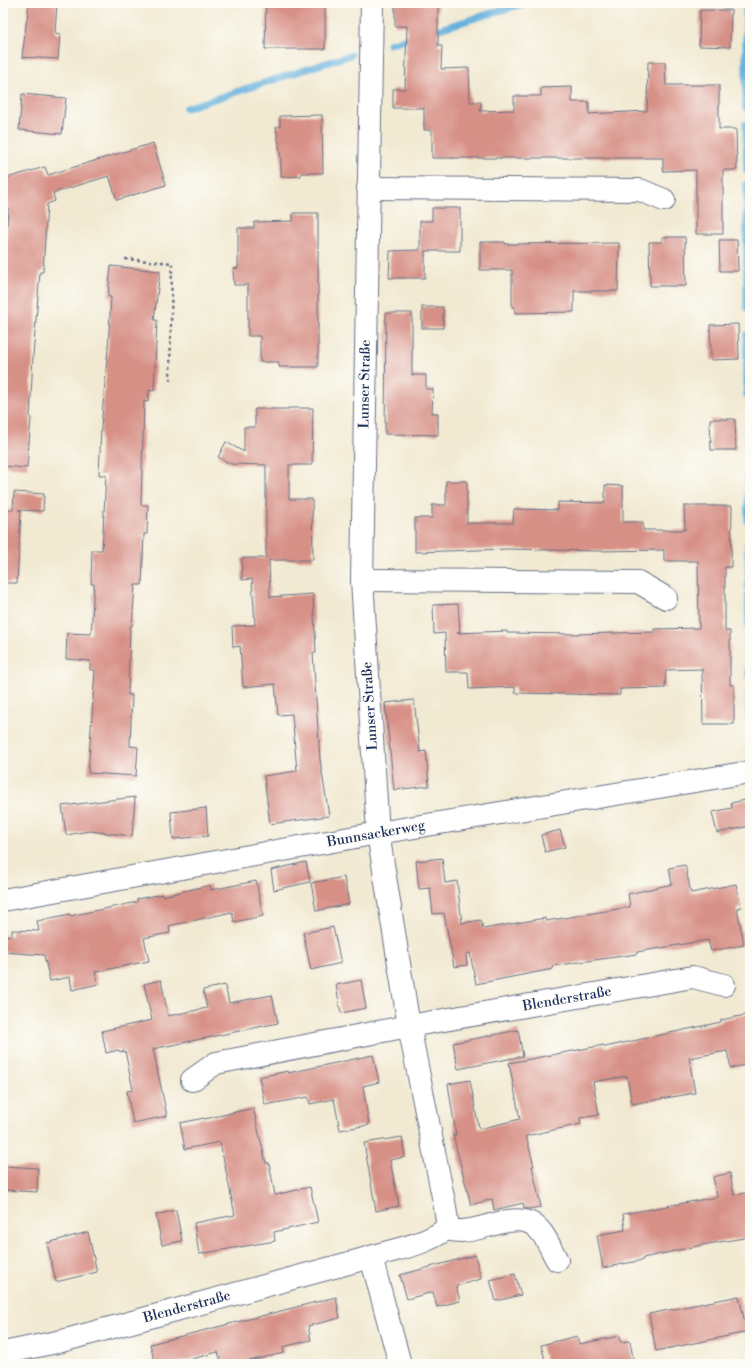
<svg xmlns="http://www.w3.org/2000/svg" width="753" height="1367" viewBox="0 0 753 1367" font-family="'Libre Bodoni',serif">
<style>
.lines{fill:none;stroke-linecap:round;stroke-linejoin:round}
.stream{stroke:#63b0dc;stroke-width:7}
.building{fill:#d79086}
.minor-casing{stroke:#667086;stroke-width:24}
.path{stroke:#667086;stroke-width:2.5;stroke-dasharray:3 3;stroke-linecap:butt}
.minor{stroke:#fff;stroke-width:22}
.labels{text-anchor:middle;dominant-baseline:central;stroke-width:3.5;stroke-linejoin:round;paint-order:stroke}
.street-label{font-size:14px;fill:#1b2f5e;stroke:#fdfcf7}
</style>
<rect width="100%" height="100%" fill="#fdfcf7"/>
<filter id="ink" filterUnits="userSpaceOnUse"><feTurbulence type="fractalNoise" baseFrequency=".025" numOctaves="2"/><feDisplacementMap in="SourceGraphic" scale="8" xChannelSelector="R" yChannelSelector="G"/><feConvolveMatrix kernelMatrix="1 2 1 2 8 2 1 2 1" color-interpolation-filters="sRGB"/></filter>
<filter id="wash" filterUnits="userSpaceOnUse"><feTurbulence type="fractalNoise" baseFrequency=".012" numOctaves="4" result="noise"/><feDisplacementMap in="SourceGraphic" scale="16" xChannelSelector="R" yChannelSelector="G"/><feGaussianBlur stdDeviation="0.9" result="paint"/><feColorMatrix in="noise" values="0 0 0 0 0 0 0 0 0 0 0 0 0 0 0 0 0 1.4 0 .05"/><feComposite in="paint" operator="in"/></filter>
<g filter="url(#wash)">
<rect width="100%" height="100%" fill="#f1e9d1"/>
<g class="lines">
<!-- stream -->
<g class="stream">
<path d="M746,9v99"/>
<path d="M429,32l97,-29"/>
<path d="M389,44l26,-8"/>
<path d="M186,108l165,-53"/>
<path d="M746,124l1,47"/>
<path d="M747,184v124"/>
<path d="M747,335v60"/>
<path d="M748,425v96"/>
<path d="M748,544l1,103"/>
<path d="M749,676v-11"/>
<path d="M749,691v23"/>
</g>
</g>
<g id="blocks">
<!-- building -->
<g class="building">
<path d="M29,3h28l-2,30 5,1 -2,25 -36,-2z"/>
<path d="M266,3h59v46h-60z"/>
<path d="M395,3l43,2v41h4l-1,23 28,-1 1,34h11l-1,9 34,-1v-14h27v-8l31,-1v15h17v12l58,-3 1,-49h17l1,23h53v44h17l1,41h-14v64h-27v-64l-33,1v-13h-231v-28h-8v-22h-31v-19h12l2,-63h-12z"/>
<path d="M700,10h31l-1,37 -31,-1z"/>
<path d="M22,94l44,4 -4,36 -43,-4z"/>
<path d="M322,115l1,58h-22v3l-20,1v-19l-5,-31h4v-11z"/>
<path d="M153,143l13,42 -49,15 -8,-24 -56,17 2,8 -8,3 -4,68h-3l-7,84 -3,61 1,1 -4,50 -24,-2v-166l5,-92 -5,-18v-11l42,-12 3,8z"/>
<path d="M432,208h28v43h-35v27h-36l1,-27 30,-1v-29h12z"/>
<path d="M293,213h25v154h-39v-5h-19v-26h-12v-51h-14l-1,-16 5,-1v-40h16v-6l39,-1z"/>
<path d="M662,237h23l1,49h-36l-1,-44h13z"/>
<path d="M719,240h18l1,31h-18z"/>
<path d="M480,242h25v2l114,-1 -1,48h-44v21l-59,1v-6h-3v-37h-32z"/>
<path d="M111,266l49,5 -6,49h3l-3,71 -5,-1 -1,12 -4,-1 -3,104h7l-1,29h-3l-2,51h-7l-3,41h-2l-2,69h4l-2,51 8,1 -2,29 -48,-3 7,-103h-5v-9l-24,-2 1,-26 24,1 3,-50h-3l1,-34h10l4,-75h-7l2,-48 7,-79 3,-51h-3z"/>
<rect x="422" y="307" width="21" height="21"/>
<path d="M386,313h26v62h14v14h7l-1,24h6v22l-53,-1z"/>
<path d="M738,324l1,35 -28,1 -1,-35z"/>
<path d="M288,408h25l-1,57h-23v34h23l1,61h-44l1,37 43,-3 3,59h-3l7,107 9,56 -59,8 -6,-48 33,-5 -5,-57 -14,1 -3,-31 -32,3 -3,-41 -7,1 -1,-21 23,-1 -3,-46 -10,1v-22h24v-93l-35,-1 -13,-7 8,-15 18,10v-25h11v-18h33z"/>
<path d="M710,419h25l1,31h-25z"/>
<path d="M446,481h21v42h46l1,-14 44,1v-8l47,1v-18l18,1v36h20v8h42l-1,-24h48l-1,61h-6v64h5v54h4v39h-31l-1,-55 -36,1 -1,18 -45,1v6l-105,-2v-6l-46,2 -1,-17h-22l-1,-39 -11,1 -1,-29 25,-1 2,29h-3l50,-2v2l67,1 80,-2v-3l45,-1 -1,-67h-34v-11l-66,1 -90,-2 -93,3v-34h17v-13h14z"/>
<path d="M14,492l30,2 -1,17 -25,-1h3l-4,73h-14v-74l10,1z"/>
<path d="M414,700l6,52 6,-1 3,35 -35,4 -9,-87z"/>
<path d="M135,797l-3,39 -42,-5 -24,4 -4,-29z"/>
<path d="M750,799v27l-33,7 -5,-21 20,-4 -1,-5z"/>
<path d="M206,808l2,28 -35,3 -2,-27z"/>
<path d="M560,830l5,17 -20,5 -4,-17z"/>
<path d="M442,858l3,25 12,-2 5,42 19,-3 2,9 62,-11 1,3 84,-14 -2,-13 44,-10 -3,-16 16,-3 6,28 45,-9 5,23 -4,1 7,37 -33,6 -3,-11 -71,12v2l-85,12 1,3 -77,15 -6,-31 -4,1 1,11 -13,2 -10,-54 -11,1 -3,-26 -11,1 -3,-28z"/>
<path d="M306,862l4,20 -36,8 -3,-20z"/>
<path d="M344,877l5,27 -33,7 -5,-28z"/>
<path d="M256,881l7,35 -29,6 -2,-10 -63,14 1,7 -26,5 5,23 -54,11 3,12 -26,6 -2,-13 -20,4 -6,-26 -41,-3v-17l9,1v-6l27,1 -2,-10 33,-7v2l67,-14v-3l26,-5v2l47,-11 1,5z"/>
<path d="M333,927l8,36 -30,7 -8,-37z"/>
<path d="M161,980l7,36 39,-8 -4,-18 22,-5 4,18 43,-8 6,28 -125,26 14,67 -34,7 -6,-32 6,-1 -8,-39 -5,1 -1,-2 -13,3 -4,-22 50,-11 -8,-36z"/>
<path d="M361,980l5,28 -25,5 -5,-28z"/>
<path d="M750,1014v50l-19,4 -4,-17 -38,7 6,35 -63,11 -5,-28 -34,6 6,33 -19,3 1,6 -55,12 8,30h-2l9,41 -12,2 -5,-1 -1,-5 -29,7 -2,-11 -21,6 -18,-70h3l-8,-51 22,-4 9,49 41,-10 -11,-56 95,-18 1,2 116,-25v-2z"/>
<path d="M518,1030l5,26 -65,13 -5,-26z"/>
<path d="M373,1055l6,27 -16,4 6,39 -29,5 -6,-31 -24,5 -2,-7 -43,8 -6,-28 29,-6v2z"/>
<path d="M253,1108l13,55h3l6,32 35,-8 8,35 -44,10 1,9 -76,13 -5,-31 41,-8 -15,-73 -35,7 -5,-26 24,-5 1,1z"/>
<path d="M402,1137l3,20 -15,3 9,46 -23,5 -12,-68z"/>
<path d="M3,1166l35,2 -1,24 -34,-2z"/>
<path d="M730,1173l4,22 16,-3v45l-48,8 -59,13v2l-40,8 -6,-33 28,-5 -2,-16 94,-17 -4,-20z"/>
<path d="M176,1210l6,31 -20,4 -6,-30z"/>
<path d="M88,1232l9,40 -41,10 -9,-39z"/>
<path d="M475,1255l6,24 -25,7 4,15 -23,6 -4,-15 -26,7 -7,-24z"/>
<path d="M515,1274l6,21 -25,6 -6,-21z"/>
<path d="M739,1296l8,36 -91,19 -7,-37z"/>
<path d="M336,1297l4,21 -32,8 3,14 -28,7 1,6 -48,11h-14l-4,-12 -45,12h-18l-5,-20z"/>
<path d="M577,1336l2,8 41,-8 1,6 9,-1 4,23h-88l-5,-19z"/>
</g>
</g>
</g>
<g filter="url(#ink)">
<use href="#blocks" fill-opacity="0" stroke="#667086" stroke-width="1"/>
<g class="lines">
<!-- minor casing -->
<g class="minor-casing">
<g id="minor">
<path d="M368,188l272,2 24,10"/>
<path d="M362,580l276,2 28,16"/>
<path d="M3,900l375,-67 372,-61"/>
<path d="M192,1080l24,-17 193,-37 284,-49 31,8"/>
<path d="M446,1229c5,1 10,2 15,2 20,0 48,-16 67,-9 15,5 22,26 29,38"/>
<path d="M371,1257l29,107"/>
<path d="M3,1353l59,-12 309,-84c25,-8 54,-12 75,-28l1,-8 -2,-14 -36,-181 -31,-193 -16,-253 10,-577"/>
</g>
</g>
<!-- path -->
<path class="path" d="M125,259l47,4 -2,118"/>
<!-- minor -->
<use href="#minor" class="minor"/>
</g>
</g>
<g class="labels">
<!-- street labels -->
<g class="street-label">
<text transform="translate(365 384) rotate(-89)">Lunser Straße</text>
<text transform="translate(370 706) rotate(-94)">Lunser Straße</text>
<text transform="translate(376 834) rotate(-10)">Bunnsackerweg</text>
<text transform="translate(567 999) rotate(-10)">Blenderstraße</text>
<text transform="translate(187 1307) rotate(-15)">Blenderstraße</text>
</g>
</g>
<!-- margin -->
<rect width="753" height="1367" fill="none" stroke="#fdfcf7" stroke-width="16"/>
</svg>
